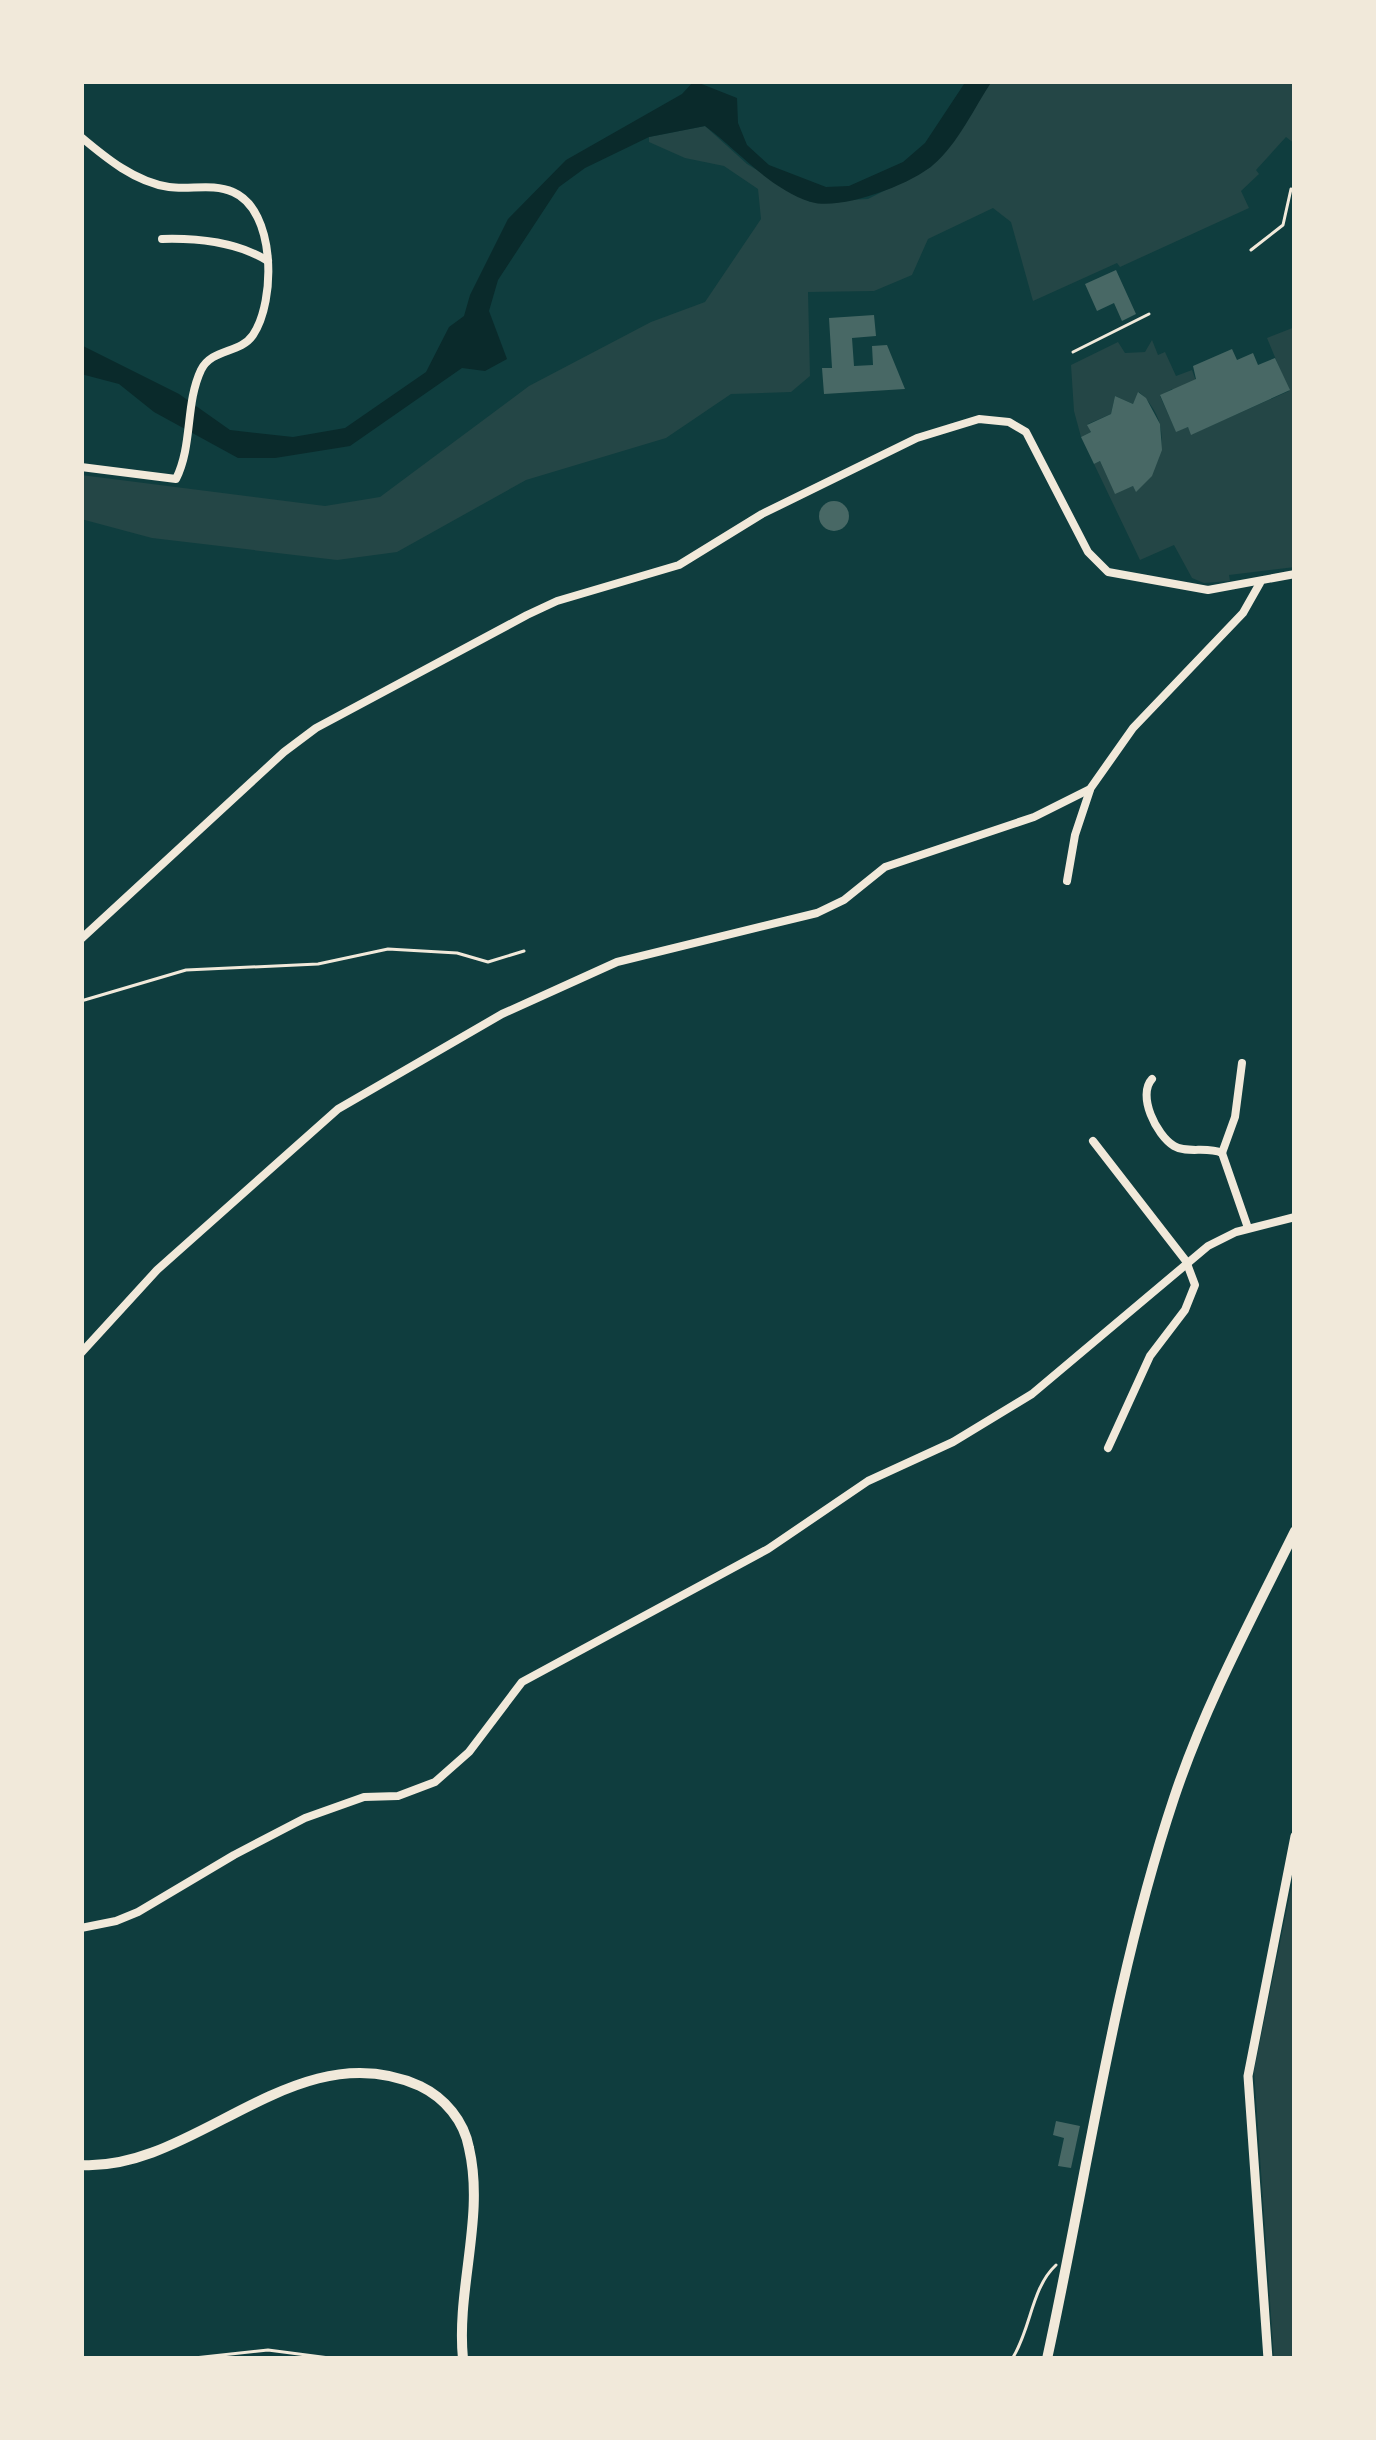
<svg xmlns="http://www.w3.org/2000/svg" width="1376" height="2440" viewBox="0 0 1376 2440" font-family="Rubik,sans-serif">
<style>
.green{fill:#244646}
.water{fill:#0a2a2b}
.building{fill:#486865}
.lines{fill:none;stroke-linecap:round;stroke-linejoin:round}
.path{stroke:#f1e9da;stroke-width:3}
.service{stroke:#f1e9da;stroke-width:3}
.minor{stroke:#f1e9da;stroke-width:8}
.tertiary{stroke:#f1e9da;stroke-width:9}
.primary{stroke:#f1e9da;stroke-width:10}
</style>
<rect width="100%" height="100%" fill="#0f3d3e"/>
<!-- green -->
<g class="green">
<path d="M992,81h303v63l-9,-7 -30,33 3,4 -18,17 8,17 -129,59 -3,-4 -84,38 -22,-79 -18,-14 -65,31 -16,36 -38,16 -66,1 2,84 -19,16 -60,2 -65,44 -140,42 -129,72 -60,8 -185,-22 -71,-19v-44l244,31 55,-9 149,-111 122,-64 54,-20 56,-83 -3,-30 -34,-23 -39,-8 -36,-16v-5l56,-11 42,38 63,38 58,-3 63,-32z"/>
<path d="M1295,327v240l-66,8 1,6 -26,2 -12,-5 -18,-33 -34,15 -46,-96 6,-3 15,32 18,-7 3,5c30,-28 37,-69 3,-99l-6,12 -18,-8 -4,18 -23,10 3,8 -10,5 -7,-26 -3,-46 47,-23 7,11 20,-1 7,-12 6,15 7,-3 11,24 16,-6 17,47 -37,-28 -12,7 16,35 12,-4 4,7 97,-43 -22,-53z"/>
<path d="M1295,1869v490h-21l-20,-288z"/>
</g>
<!-- water -->
<path class="water" d="M694,81l43,17 1,25 9,22 22,20 57,22 23,-1 54,-24 22,-19 41,-62h26c-18,27 -34,63 -59,84 -23,20 -93,46 -122,37 -43,-14 -72,-51 -106,-76l-56,11 -64,31 -26,19 -61,93 -9,31 18,48 -22,12 -23,-3 -112,78 -75,12h-37l-84,-46 -35,-28 -38,-10v-29l98,49 51,36 63,7 52,-9 81,-56 23,-45 15,-11 6,-21 38,-76 58,-59 116,-66z"/>
<!-- building -->
<g class="building">
<path d="M1116,270l20,44 -14,7 -8,-18 -17,8 -12,-27z"/>
<path d="M874,315l2,21 -24,2 2,28 19,-1 -1,-19 15,-1 18,44 -81,5 -2,-26h10l-3,-50z"/>
<path d="M1232,349l5,11 16,-7 5,12 17,-7 15,32 -99,45 -3,-8 -12,5 -16,-37 36,-16 -3,-13z"/>
<path d="M1138,392l8,6 14,26 2,26 -10,26 -16,16 -3,-6 -18,8 -15,-33 -6,3 -13,-27 10,-5 -4,-7 24,-11 4,-18 18,8z"/>
<circle cx="834" cy="516" r="15"/>
<path d="M1056,2121l24,5 -9,42 -13,-2 6,-28 -11,-3z"/>
</g>
<g class="lines">
<!-- path -->
<g class="path">
<path d="M81,1001l105,-31 132,-6 70,-15 69,4 31,9 36,-11"/>
<path d="M185,2359l83,-9 69,9"/>
<path d="M1012,2359c19,-29 19,-71 44,-94"/>
</g>
<!-- service -->
<g class="service">
<path d="M1251,250l32,-25 8,-36"/>
<path d="M1073,352l76,-38"/>
</g>
<!-- minor -->
<g class="minor">
<path d="M81,137c25,21 54,45 88,50 21,3 44,-4 64,5 43,18 43,109 20,143 -13,19 -41,13 -52,35 -16,34 -8,75 -25,109l-95,-12"/>
<path d="M162,239c34,-1 75,3 106,22"/>
<path d="M1067,881l8,-46 15,-45"/>
<path d="M81,939l203,-187 32,-24 211,-113 30,-14 122,-36 83,-51 155,-76 62,-19 30,3 17,10 62,120 20,20 100,18 87,-16"/>
<path d="M1152,1079c-15,16 4,56 22,67 13,8 33,0 48,7"/>
<path d="M1093,1141l93,120 9,24 -10,25 -35,46 -42,92"/>
<path d="M1222,1153l13,-36 7,-54"/>
<path d="M1222,1153l26,75"/>
<path d="M81,1353l76,-83 181,-161 164,-95 115,-52 200,-49 27,-13 41,-33 149,-50 56,-28 43,-61 110,-115 17,-30"/>
<path d="M81,1928l35,-7 22,-9 96,-57 71,-37 59,-21 34,-1 37,-14 34,-30 53,-70 246,-133 100,-68 85,-39 79,-48 176,-148 28,-14 59,-15"/>
</g>
<!-- tertiary -->
<path class="tertiary" d="M1268,2359l-20,-283 47,-240"/>
<!-- primary -->
<g class="primary">
<path d="M81,2165c114,7 215,-135 339,-79 25,12 44,35 49,62 16,69 -13,141 -6,211"/>
<path d="M1047,2359c41,-188 66,-378 127,-561 31,-93 78,-180 121,-267"/>
</g>
</g>
<!-- border -->
<rect width="1376" height="2440" fill="none" stroke="#f1e9da" stroke-width="168"/>
</svg>
